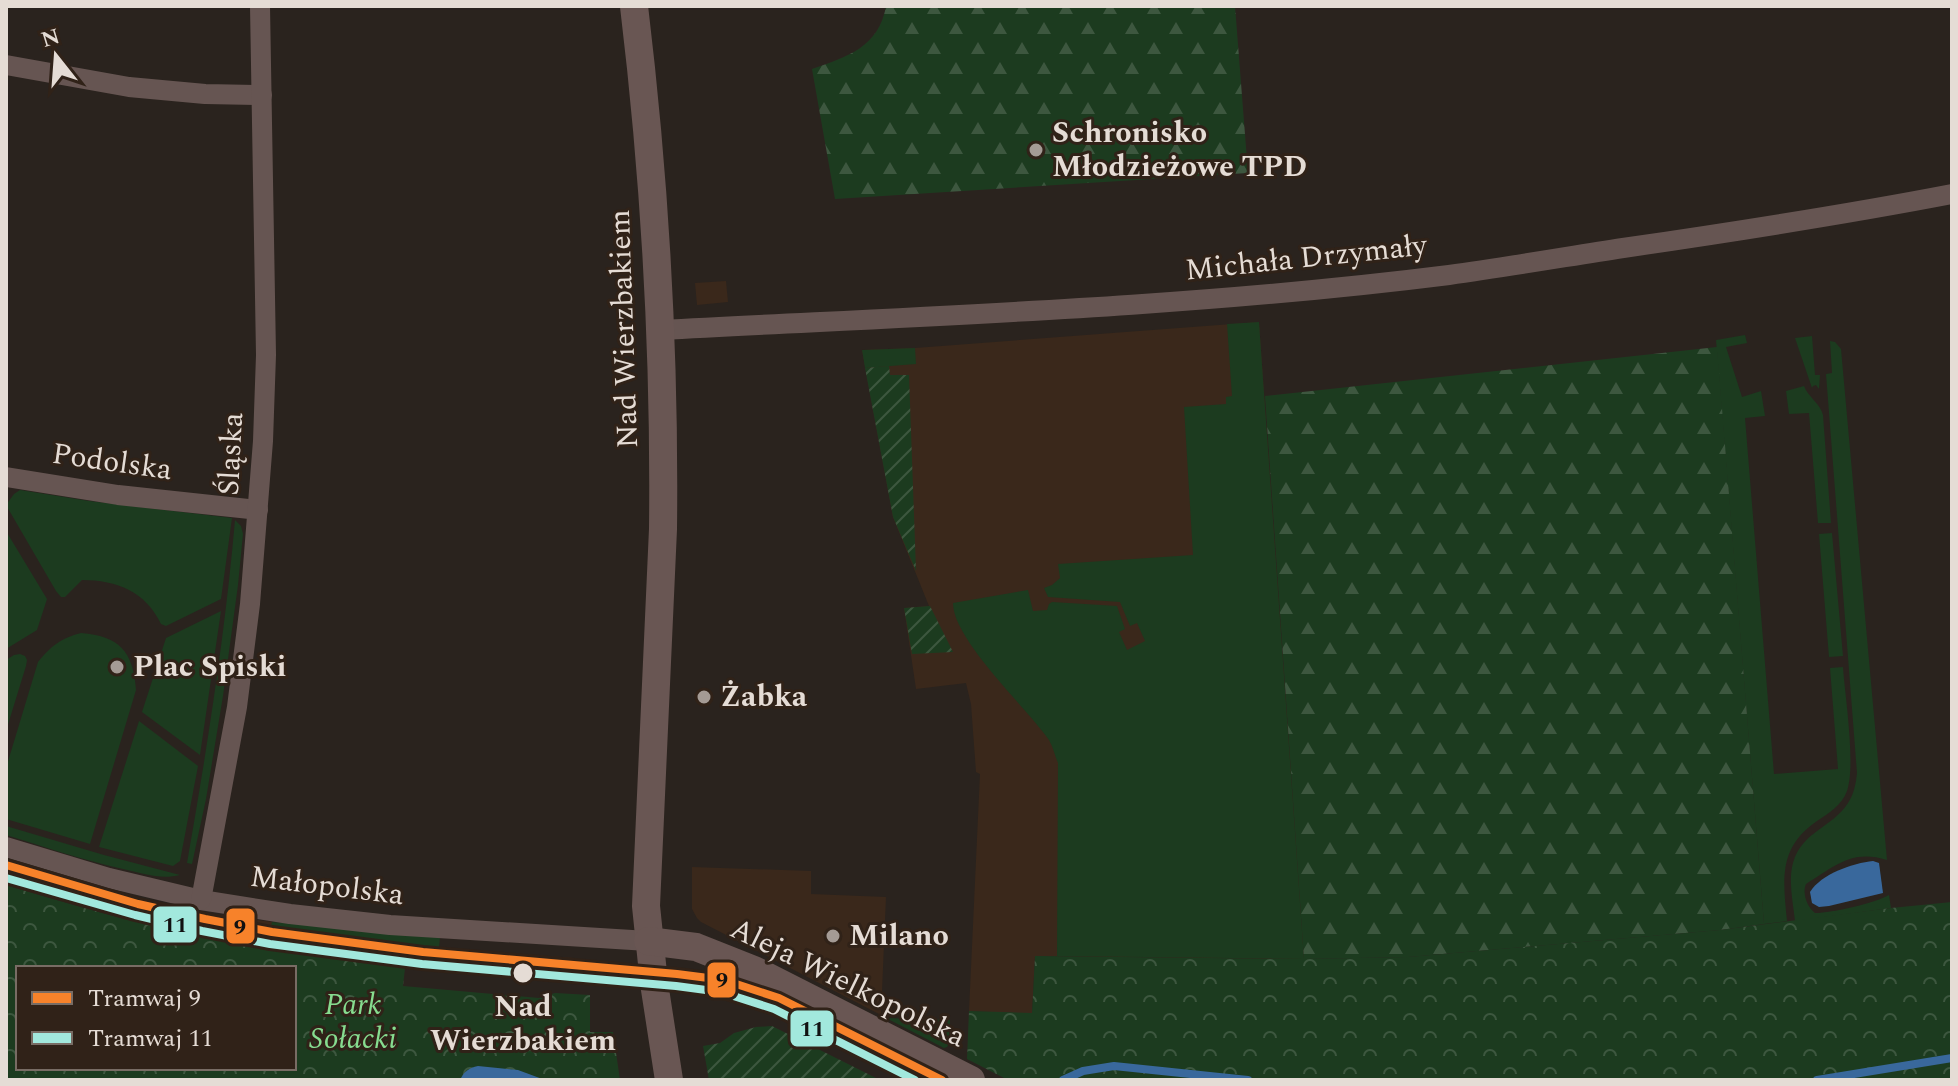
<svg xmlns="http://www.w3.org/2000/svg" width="1958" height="1086" viewBox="0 0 1958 1086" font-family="Spectral,serif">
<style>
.built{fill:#3a281b}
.grass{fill:#1c3b1f}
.forest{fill:url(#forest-firs)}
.park{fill:url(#park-crowns);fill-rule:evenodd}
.garden{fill:url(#garden-furrows)}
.water{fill:#39689c}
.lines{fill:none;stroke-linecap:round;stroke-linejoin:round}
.stream{stroke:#39689c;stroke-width:8}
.street{stroke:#665552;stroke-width:20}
.secondary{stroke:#695653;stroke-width:28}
.tram-1-casing{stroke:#302218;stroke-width:14}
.tram-2-casing{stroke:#302218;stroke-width:14}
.tram-1{stroke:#f7822a;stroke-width:8}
.tram-2{stroke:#a2e8dd;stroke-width:8}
.poi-dot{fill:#a49b95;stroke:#302218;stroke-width:3}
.stop-dot{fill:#e5dcd5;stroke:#302218;stroke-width:3}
.labels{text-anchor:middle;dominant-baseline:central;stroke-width:6;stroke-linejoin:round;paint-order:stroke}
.poi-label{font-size:30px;font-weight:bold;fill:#e5dcd5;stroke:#302218;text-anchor:start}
.street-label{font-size:30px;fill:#e5dcd5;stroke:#302218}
.park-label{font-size:30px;font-style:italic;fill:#86dc8f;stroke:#302218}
.stop-label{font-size:30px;font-weight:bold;fill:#e5dcd5;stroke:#302218}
.line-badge{stroke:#302218;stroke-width:3}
.pale-badge-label{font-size:22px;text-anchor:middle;font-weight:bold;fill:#111}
</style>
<defs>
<pattern id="forest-firs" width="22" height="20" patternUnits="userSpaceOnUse" patternTransform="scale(2)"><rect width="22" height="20" fill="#1c3b1f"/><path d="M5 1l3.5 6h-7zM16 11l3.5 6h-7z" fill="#3d573f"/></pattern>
<pattern id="park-crowns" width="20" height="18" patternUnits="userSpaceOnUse" patternTransform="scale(2)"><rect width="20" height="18" fill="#1c3b1f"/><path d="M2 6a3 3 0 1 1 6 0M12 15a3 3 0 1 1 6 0" fill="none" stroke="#3d573f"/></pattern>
<pattern id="garden-furrows" width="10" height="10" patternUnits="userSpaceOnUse" patternTransform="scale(2)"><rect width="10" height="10" fill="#1c3b1f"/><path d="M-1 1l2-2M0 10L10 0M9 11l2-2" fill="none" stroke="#3d573f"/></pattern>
</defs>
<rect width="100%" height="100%" fill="#2a231e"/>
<!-- built -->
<g class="built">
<path d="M726,281l2,21 -31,3 -2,-22z"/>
<path d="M1259,322l45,637 -269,-3 -3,58 -63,-3 11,-237 -4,-2 -5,-68 -5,-21 -50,6 -12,-81 25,-2 -36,-89 -31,-167 53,-2z"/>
<path d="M6,859l116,35 91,20 59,8v4l167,22 136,10 -2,24 -155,-15 -1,2 -79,-9 -131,-23 -72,-16 -129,-36z"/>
<path d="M692,867l119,4v23l75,3 -5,118 -180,-93 -4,-4 -5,-9z"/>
<path d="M600,961l19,2 -2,23 -19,-1z"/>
<path d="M709,970l24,5 221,105h-51l-132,-66 -44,-15 -22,-4z"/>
</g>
<!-- grass -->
<g class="grass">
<path d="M1259,322l45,637 -247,-3 1,-193c-3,-7 -5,-16 -9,-23 -22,-32 -96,-100 -96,-137l75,-13 5,21 14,-1 2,-6 3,-2 65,4 8,23 -6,3 8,18 18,-9 -8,-18 -7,3 -10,-24 -72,-5 -4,-9 8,-3 8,-7 -2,-14 135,-9 -9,-148 42,-3v-7l6,-1 -5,-72z"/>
<path d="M1745,335l2,8 -21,4 16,50 19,-6 4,25 -20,2 29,356 64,-5 -8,-101 13,-1c2,30 13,97 4,124 -5,14 -18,22 -30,30 -39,27 -34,58 -30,100l-23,3 -48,-584z"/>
<path d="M1812,336l3,39h5l-1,14 -3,-4 -3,1 -1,2 -17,-50z"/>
<path d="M1830,341l5,1 6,7 46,511c-35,-11 -52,6 -81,24 -4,9 1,23 9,29 17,0 60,-10 74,-18l2,13 -96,13c-2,-19 -7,-40 -2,-58 9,-32 39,-35 55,-60 6,-9 8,-20 9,-30l-31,-399 6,-1z"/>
<path d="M915,348l1,16 -51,4 -3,-18z"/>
<path d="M1804,386c4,11 16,17 19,29l8,108h-13l-9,-110 -20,1 -3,-23z"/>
<path d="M20,490l69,11 143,17 -11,81 -55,27 -5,-2c-15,-32 -44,-44 -79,-44l-17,17h-4l-5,-6 -50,-86 8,-11z"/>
<path d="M235,520l6,6 2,8 -5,51 -15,111 -17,103 -14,65 -5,-1c20,-114 38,-228 48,-343z"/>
<path d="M6,531l41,68 -10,31 -31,19z"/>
<path d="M1832,533l11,123 -14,1 -10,-123z"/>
<path d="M221,611l-21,144 -58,-43 24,-74z"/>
<path d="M81,633c38,3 52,18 55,57l-46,154 -84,-25v-51l32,-106c13,-16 23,-24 43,-29z"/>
<path d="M20,654l5,2 2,4 -1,6 -20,65v-71l8,-5z"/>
<path d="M139,721l59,45 -18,95 -7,5 -74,-19z"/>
<path d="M6,826l98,29 76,20c-20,5 -38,-2 -57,-6 -40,-9 -78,-22 -117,-34z"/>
<path d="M272,922l168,15 -1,11 -168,-22z"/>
<path d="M886,1018l64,2 -1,24 -2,3 -3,1z"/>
</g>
<!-- forest -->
<g class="forest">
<path d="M886,6h349l13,167 -413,26 -23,-130c35,-12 67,-22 74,-63z"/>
<path d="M1717,347l47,577 -44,6 -312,27 -104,2 -39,-563z"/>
</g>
<!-- park -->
<g class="park">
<path d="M6,885c43,13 87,26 131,37 88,21 178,35 268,46l-2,18 136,12 16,-5 35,2v37h23l7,48h-614zM18,968h276v100h-276z"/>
<path d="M1952,902v178h-944l-41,-21 2,-48 63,2 3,-57 269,3 104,-2 312,-27 171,-22z"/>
</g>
<!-- garden -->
<g class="garden">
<path d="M889,366l1,9h19l7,196 -23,-54 -28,-149z"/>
<path d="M930,606l23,46 -41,2 -8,-46z"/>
<path d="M772,1026l108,54h-171l-6,-34 17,-3 14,-10 22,-6z"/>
</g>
<!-- water -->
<g class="water">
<path d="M1873,861l6,2 4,30 -54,13 -10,1 -7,-4 -2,-11c11,-18 43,-29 63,-31z"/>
<path d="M478,1066l40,4 27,10h-85c4,-9 9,-12 18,-14z"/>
</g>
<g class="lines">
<!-- stream -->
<g class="stream">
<path d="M1063,1080l20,-9 31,-5 134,14"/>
<path d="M1817,1080l135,-22"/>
</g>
<!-- street -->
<g class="street">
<path d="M6,65l123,22 76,7 57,1"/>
<path d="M661,330c262,-14 526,-22 788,-55 58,-8 116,-18 174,-27 110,-16 220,-33 329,-54"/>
<path d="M6,477l112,18 140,15"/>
<path d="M6,847l103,31 92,22 89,14 100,11 258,16"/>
<path d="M201,900l36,-193 13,-103 13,-163 3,-86 -6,-349"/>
</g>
<!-- secondary -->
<g class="secondary">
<path d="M634,6c21,174 31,348 29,523l-17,377 8,77 15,97"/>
<path d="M648,941l48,6 58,23 217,110"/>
</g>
<!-- tram-1 casing -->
<g class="tram-1-casing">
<path id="tram-1" d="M6,865l132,39 67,15 67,13 151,20 254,22 47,6 55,18 163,82"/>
</g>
<!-- tram-2 casing -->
<g class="tram-2-casing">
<path id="tram-2" d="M6,878l129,37 67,16 68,13 152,20 254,22 45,6 53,17 141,71"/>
</g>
<!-- tram-1 -->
<use href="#tram-1" class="tram-1"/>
<!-- tram-2 -->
<use href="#tram-2" class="tram-2"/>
</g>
<!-- markers -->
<g class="poi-dot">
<circle cx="1036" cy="150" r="8"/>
<circle cx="117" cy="667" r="8"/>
<circle cx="704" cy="697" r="8"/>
<circle cx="833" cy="936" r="8"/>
</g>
<circle class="stop-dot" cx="523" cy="973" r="11"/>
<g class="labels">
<!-- poi labels -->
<g class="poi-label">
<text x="1052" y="133">Schronisko<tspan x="1052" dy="34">Młodzieżowe TPD</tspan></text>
<text x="133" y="667">Plac Spiski</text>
<text x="720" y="697">Żabka</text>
<text x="849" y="936">Milano</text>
</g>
<!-- street labels -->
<g class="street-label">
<text transform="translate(1306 258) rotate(-6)">Michała Drzymały</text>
<text transform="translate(624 329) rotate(-92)">Nad Wierzbakiem</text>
<text transform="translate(231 454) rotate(-87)">Śląska</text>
<text transform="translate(112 462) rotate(8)">Podolska</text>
<text transform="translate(327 886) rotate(7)">Małopolska</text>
<text transform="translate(848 983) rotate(26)">Aleja Wielkopolska</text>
</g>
<!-- park labels -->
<g class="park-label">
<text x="353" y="1005">Park<tspan x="353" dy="34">Sołacki</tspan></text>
</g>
<!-- stop labels -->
<g class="stop-label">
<text x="523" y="1007">Nad<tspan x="523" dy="34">Wierzbakiem</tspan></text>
</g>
</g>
<g class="line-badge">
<rect x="152" y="905" width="46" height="39" rx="8" fill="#a2e8dd"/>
<rect x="225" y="907" width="31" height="38" rx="8" fill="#f7822a"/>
<rect x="706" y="961" width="31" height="38" rx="8" fill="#f7822a"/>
<rect x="789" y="1009" width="46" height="39" rx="8" fill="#a2e8dd"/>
</g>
<g class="pale-badge-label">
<text x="175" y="932">11</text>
<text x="240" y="934">9</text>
<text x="722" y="987">9</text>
<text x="812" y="1036">11</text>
</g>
<!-- border -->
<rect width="1958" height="1086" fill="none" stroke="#e5dcd5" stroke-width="16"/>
<!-- legend -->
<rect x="16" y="966" width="280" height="104" fill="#302218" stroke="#786c64" stroke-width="2"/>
<rect x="32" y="992" width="40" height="12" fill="#f7822a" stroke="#786c64" stroke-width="2"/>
<text x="88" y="1006" font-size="24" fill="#e5dcd5">Tramwaj 9</text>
<rect x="32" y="1032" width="40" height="12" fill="#a2e8dd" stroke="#786c64" stroke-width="2"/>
<text x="88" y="1046" font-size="24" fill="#e5dcd5">Tramwaj 11</text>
<!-- north arrow -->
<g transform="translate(56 56) rotate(343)" stroke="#302218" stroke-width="6" paint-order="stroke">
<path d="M0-6L14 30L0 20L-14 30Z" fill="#e5dcd5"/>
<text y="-12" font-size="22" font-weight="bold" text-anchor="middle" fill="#e5dcd5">N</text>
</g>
</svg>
